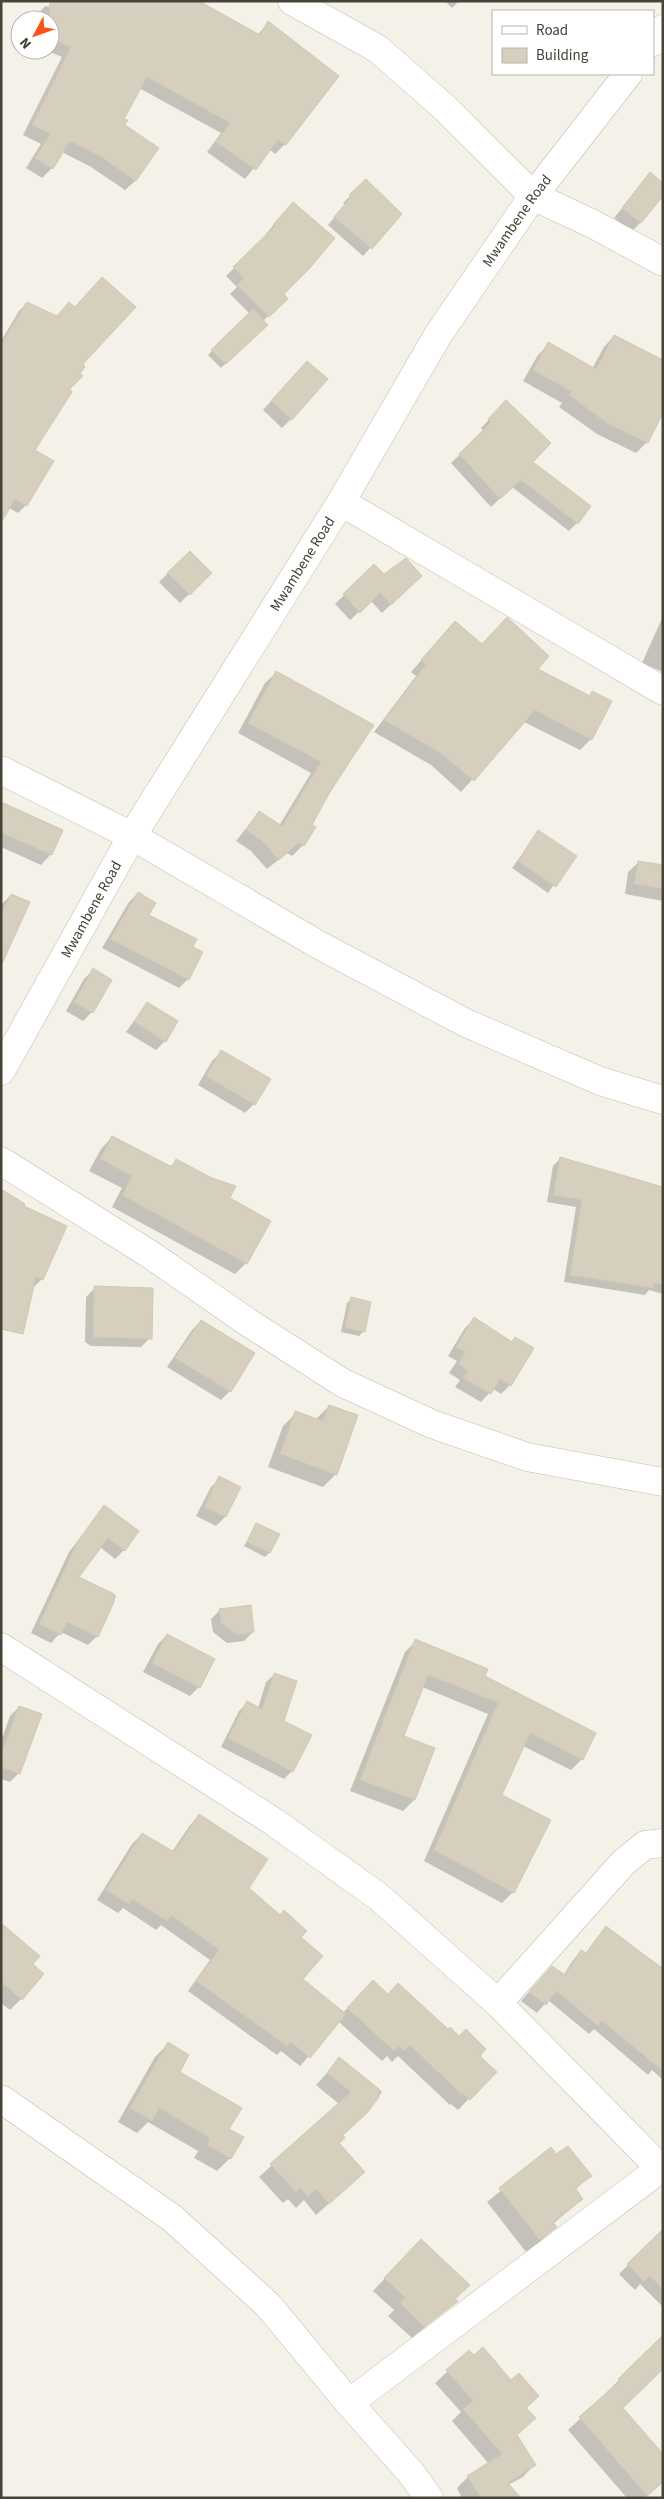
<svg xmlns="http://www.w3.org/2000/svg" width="664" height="2499" viewBox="0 0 664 2499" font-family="'Source Sans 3',sans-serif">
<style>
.shadow{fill:#0003}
.building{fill:#d6cfbe;stroke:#d1c8b1}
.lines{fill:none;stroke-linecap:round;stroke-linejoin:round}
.minor-casing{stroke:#c0bbab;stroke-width:29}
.minor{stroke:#fff;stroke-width:28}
.labels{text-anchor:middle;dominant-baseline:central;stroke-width:5;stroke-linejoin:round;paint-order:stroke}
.street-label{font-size:15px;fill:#484337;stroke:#fff}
</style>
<rect width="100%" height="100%" fill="#f4f2e8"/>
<!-- shadow -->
<g class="shadow">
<path d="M51,1l206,34 12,-12 68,53 -52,68 -10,10 -6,-5 -24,30 -38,-27 14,-19 -82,-45 -17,31 2,7 33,23 -22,32 -10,9 -34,-23 -29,-15 -10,16 -10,10 -16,-10 15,-24 -18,-9 39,-78 -17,-7h5v-30h-17l12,-14 4,1z"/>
<path d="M445,1h14l-7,7z"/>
<path d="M650,174l-9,48 -9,9 -18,-13z"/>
<path d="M366,181l34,33 -37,42 -35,-31 17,-20 -2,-2z"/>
<path d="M285,211l-3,84 4,4 -23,22 3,4 -45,43 -13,-13 42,-41 -20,-20 7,-7 -11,-11 42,-41 -2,-1z"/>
<path d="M102,278l-21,86 -48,86 -7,55 -8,8 -9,-5 -8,-46v-121l18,-30 8,-8 30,14 17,-9z"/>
<path d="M614,336l33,106 -11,11 -39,-19 -38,-27 3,-4 -39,-22 15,-26 11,-11 43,25 12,-22z"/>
<path d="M298,371l-7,48 -9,9 -19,-18z"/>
<path d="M506,402l25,60 46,61 -8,8 -57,-44 -21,20 -40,-44 33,-32 -3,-3z"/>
<path d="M190,552l20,21 -30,30 -21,-21z"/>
<path d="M374,566l10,10 27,9 -29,28 -11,-12 -21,19 -15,-16z"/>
<path d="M663,616v56l-21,-9z"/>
<path d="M455,622l26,23 55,24 53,27 3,-3 -1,46 -11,11 -56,-28 -63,70 -30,-27 -57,-33 42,-56 -5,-4z"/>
<path d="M276,673l96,52 -62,100 4,2 -11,18 -11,11 -5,-3 -20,16 -16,-18 -15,-10 23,-29 20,14 32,-53 -73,-40 27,-50z"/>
<path d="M1,804l50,50 -10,11 -40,-18z"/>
<path d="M538,832l37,24 -27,37 -36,-25z"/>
<path d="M639,862l24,5v34l-38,-7 3,-22z"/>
<path d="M138,893l9,23 41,63 -9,9 -77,-40 27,-46z"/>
<path d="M11,895l-10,68v-58z"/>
<path d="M93,970l-1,42 -9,9 -17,-10 18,-32z"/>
<path d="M147,1003l30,18 -12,20 -9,9 -30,-18z"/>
<path d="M221,1052l33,52 -9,9 -47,-28 14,-24z"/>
<path d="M112,1137l58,30 7,-7 51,38 18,65 -11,11 -123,-67 10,-19 -33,-17 12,-22z"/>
<path d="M560,1159l103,53v82l-14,-4 -4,5 -81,-13 12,-75 -29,-5 6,-36z"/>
<path d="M22,1207l20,72 -9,9z"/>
<path d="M95,1288l55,50 -9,9 -50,-1 -6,-4 1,-45z"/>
<path d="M352,1299l12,32 -5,5 -18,-4 6,-29z"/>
<path d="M474,1319l37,24 4,-5 -5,47 -9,9 -8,-5 -12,13 -26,-15 5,-7 -11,-7 8,-12 -9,-5 17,-28z"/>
<path d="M201,1321l52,32 -23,38 -9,9 -54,-33 25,-37z"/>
<path d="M329,1406l7,68 -13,13 -55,-20 15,-41 13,-13 19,7z"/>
<path d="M220,1478l19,10 -14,29 -9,9 -20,-10 15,-29z"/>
<path d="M105,1507l19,43 -9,9 -15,-12 -23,30 39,19 -19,40 -9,9 -27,-13 -10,11 -20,-10 38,-81z"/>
<path d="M257,1525l12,28 -4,4 -21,-11z"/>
<path d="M220,1610l33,22 -9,9 -17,2 -14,-11 -2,-13z"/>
<path d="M167,1635l46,24 -14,28 -9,9 -47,-24 15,-28z"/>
<path d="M416,1641l68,36 98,82 -11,11 -48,-24 -23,50 13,96 -11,11 -78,-42 64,-147 -66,-27 -20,50 32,12 -20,51 -11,11 -53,-20 55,-139z"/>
<path d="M275,1674l17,97 -8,8 -63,-32 18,-36 8,-8 11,5 8,-26z"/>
<path d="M19,1707v66l-9,9 -9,-3v-38l9,-25z"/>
<path d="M200,1815l48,74 51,48 2,42 42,34 18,-20 27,3 60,35 47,41 -37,38 -7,-6 -1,1 -52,-49 -6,6 -5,-6 -5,5 -43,-39 -39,44 -19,-15 -4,4 -89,-64 22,-31 -49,-35 -5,5 -33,-22 -5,5 -21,-13 35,-56 10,-10 30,18 18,-27z"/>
<path d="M1,1925l30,39 -10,35 -11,11 -9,-7z"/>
<path d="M606,1928l57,40 -1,111 -10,-9 -4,5 -54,-46 -5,5 -41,-34 -11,13 -16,-12 22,-25h20l10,-16 8,-9 4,3z"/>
<path d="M168,2044l10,28 50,57 2,29 -13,13 -23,-13 4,-7 -50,-29 -11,11 -19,-11 37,-65z"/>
<path d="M340,2059l42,33 -16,20 -24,24 -4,7 14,40 -36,32 -12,-15 -8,8 -8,-9 -5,4 -24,-26 80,-73 -23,-19z"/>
<path d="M551,2149l5,7 34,19 -15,15 7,9 -29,25 2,3 -13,13 -16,12 -39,-50z"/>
<path d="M660,2234l3,3v70l-23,-23 -5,6 -16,-16z"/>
<path d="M409,2253l47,48 -44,37 -24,-22 6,-6 -21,-19z"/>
<path d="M661,2338l-40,71 42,73 -18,16h-18l-59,-68 40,-37 -1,-1z"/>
<path d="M469,2352l56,56 -9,28 18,29 -11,12 -15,8 11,13h-57l-5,-10 11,-11 21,-13 -37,-43 9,-9 -26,-29z"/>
</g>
<!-- building -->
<g class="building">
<path d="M50,1h149l61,34 8,-14 71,55 -53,69 -8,-6 -22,31 -40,-28 14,-19 -83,-46 -23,42 4,1 -3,5 34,23 -23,33 -35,-24 -31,-16 -17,28 -18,-11 15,-24 -18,-9 39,-78 -21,-9z"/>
<path d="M650,172l13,11v13l-22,27 -19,-15z"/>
<path d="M366,179l36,35 -30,35 -38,-32 17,-20 -2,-2z"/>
<path d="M293,202l42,36 -25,30 -26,26 4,5 -19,18 -32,-32 7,-7 -11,-11 42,-41 -2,-1z"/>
<path d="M102,277l34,30 -53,57 2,3 -5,6 3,3 -13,13 2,3 -37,58 19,11 -27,45 -12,-7 -14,24v-179l26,-42 30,14 12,-14 6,5z"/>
<path d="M253,309l15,16 -42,39 -15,-14z"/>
<path d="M614,335l49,25v53l-15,30 -40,-19 -39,-29 3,-3 -39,-22 15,-28 48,27z"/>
<path d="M307,361l21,18 -36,41 -21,-19z"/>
<path d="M506,400l45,43 -18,19 58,44 -13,18 -57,-44 -21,19 -41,-45 32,-32 -3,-3z"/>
<path d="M190,551l22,22 -22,22 -23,-22z"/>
<path d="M406,558l16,18 -31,29 -11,-12 -20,20 -17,-19 31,-30 10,10z"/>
<path d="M507,617l42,39 -11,13 52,27 2,-5 20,10 -20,39 -57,-30 -61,71 -32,-27 -58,-34 42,-56 -5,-4 34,-39 27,23z"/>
<path d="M276,671l98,54 -43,65 -19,35 4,2 -12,19 -6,-3 -19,17 -18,-20 -15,-10 13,-19 23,15 39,-64 -73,-39z"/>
<path d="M1,802l62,28 -11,25 -51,-22z"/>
<path d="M538,830l39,26 -21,31 -38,-26z"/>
<path d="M638,861l25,4v24l-29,-5z"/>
<path d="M138,892l18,11 -7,12 48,24 -4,8 10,5 -14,28 -79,-41z"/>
<path d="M11,894l19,8 -29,64v-52z"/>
<path d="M93,968l19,12 -19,33 -19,-11z"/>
<path d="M147,1002l31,19 -12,21 -32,-20z"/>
<path d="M221,1050l50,29 -16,26 -49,-29z"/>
<path d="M112,1136l60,31 4,-8 36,19 24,8 -6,12 41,23 -24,43 -125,-69 10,-19 -32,-17z"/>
<path d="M560,1157l103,30v98l-9,-2 -1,5 -83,-13 12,-75 -29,-5z"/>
<path d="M1,1189l24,15 -1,2 43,20 -24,54 -7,-3 -13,57 -22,-5z"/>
<path d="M94,1286l59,2 -1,51 -59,-2z"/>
<path d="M351,1297l20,5 -6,30 -20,-4z"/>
<path d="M474,1317l38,25 3,-5 19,11 -23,38 -11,-7 -9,15 -28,-16 5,-7 -10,-7 7,-12 -9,-5z"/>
<path d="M201,1320l54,33 -24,39 -56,-34z"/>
<path d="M329,1405l29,10 -21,60 -57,-21 15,-43 28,10z"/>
<path d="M219,1476l22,11 -15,30 -22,-10z"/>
<path d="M104,1505l35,26 -14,20 -17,-13 -29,39 35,17v8l-16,35 -31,-15 -6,13 -22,-11 39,-83z"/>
<path d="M256,1523l24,11 -10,19 -23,-11z"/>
<path d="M251,1605l3,27 -17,3 -16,-12 -2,-14z"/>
<path d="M167,1634l48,25 -15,29 -48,-25z"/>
<path d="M415,1639l73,30 -3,7 111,57 -13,27 -53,-27 -28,62 49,25 -37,73 -80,-43 64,-147 -70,-28 -24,61 31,12 -20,52 -55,-20z"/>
<path d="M274,1673l23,8 -13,40 28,14 -19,37 -65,-34 19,-37 15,8z"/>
<path d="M19,1706l23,8 -22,60 -19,-7v-13z"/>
<path d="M199,1814l69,45 -19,29 31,27 4,-5 23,21 -6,6 22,19 -20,23 43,35 -36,44 -19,-16 -4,4 -91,-65 23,-31 -48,-35 -4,6 -35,-22 -3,5 -23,-14 36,-57 32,19z"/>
<path d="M1,1923l39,33 -7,8 11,10 -22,26 -21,-18z"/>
<path d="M606,1926l57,43v102l-61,-50 -4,5 -42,-35 -10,14 -17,-13 23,-26 13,9 16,-25 5,3z"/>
<path d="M373,1980l15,14 10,-11 50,46 2,-2 9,9 7,-7 20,20 -6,7 17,16 -27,28 -7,-6 -1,1 -52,-50 -6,6 -5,-5 -5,5 -47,-43z"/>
<path d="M168,2042l21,13 -9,17 62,36 -13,21 15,8 -13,22 -24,-14 3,-7 -51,-30 -7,13 -22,-13z"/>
<path d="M339,2057l40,32v8l-12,16 -24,22 2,3 -6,5 26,29 -36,32 -13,-15 -8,8 -8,-9 -4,4 -26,-28 81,-72 -24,-19z"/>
<path d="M568,2146l24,30 -17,12 8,11 -30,23 4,5 -17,13 -41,-52 52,-41 5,7z"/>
<path d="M663,2229v60l-13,-13 -6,6 -17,-18z"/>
<path d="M421,2239l49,46 -15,14 3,2 -34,26 -24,-24 5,-6 -21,-19z"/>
<path d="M663,2335v34l-40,39 40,46v28l-16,14 -68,-79 41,-36 -2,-2z"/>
<path d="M483,2347l28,33 8,-7 20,23 -13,12 10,10 -19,17 19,30 -28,18 13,15h-40l-14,-22 35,-22 -39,-45 10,-8 -27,-31 23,-20 5,5z"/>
</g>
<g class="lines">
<!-- minor casing -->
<g class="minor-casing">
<g id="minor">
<path d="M292,1l86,48 68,60 87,87 60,28 70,38"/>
<path d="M653,42l10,-13"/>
<path d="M341,502l322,189"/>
<path d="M1,770l131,66 187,109 147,78 134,58 63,19"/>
<path id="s1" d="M1,1071l131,-235 209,-334 97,-167 95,-139 95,-122"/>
<path d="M1,1161l150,94 98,68 94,60 89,41 95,33 136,25"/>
<path d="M1,1647l273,175 105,75 119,106 165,168"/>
<path d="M498,2003l125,-140 22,-18 18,-2"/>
<path d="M1,2099l171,119 96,87 81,98 62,70 18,25"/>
<path d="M349,2403l311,-234"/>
</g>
</g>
<!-- minor -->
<use href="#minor" class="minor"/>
</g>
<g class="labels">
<!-- street labels -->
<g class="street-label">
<text stroke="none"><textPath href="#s1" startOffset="995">Mwambene Road</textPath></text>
<text stroke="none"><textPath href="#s1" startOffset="590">Mwambene Road</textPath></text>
<text stroke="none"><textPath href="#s1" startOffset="185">Mwambene Road</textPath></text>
</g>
</g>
<!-- border -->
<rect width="664" height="2499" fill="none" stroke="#484337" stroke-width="5"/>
<!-- legend -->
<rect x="492" y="10" width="162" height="65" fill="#ffffff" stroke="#b6b4af"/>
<rect x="502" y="26" width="25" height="8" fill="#ffffff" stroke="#b6b4af"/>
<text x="536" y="35" font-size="15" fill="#484337">Road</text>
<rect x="502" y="48" width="25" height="15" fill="#d6cfbe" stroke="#b6b4af"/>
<text x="536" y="60" font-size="15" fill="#484337">Building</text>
<!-- north arrow -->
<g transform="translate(35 35) rotate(229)"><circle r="24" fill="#ffffff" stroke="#b6b4af"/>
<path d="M0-4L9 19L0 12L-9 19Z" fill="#fc5118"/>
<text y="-8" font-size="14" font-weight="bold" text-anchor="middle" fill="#484337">N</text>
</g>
</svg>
